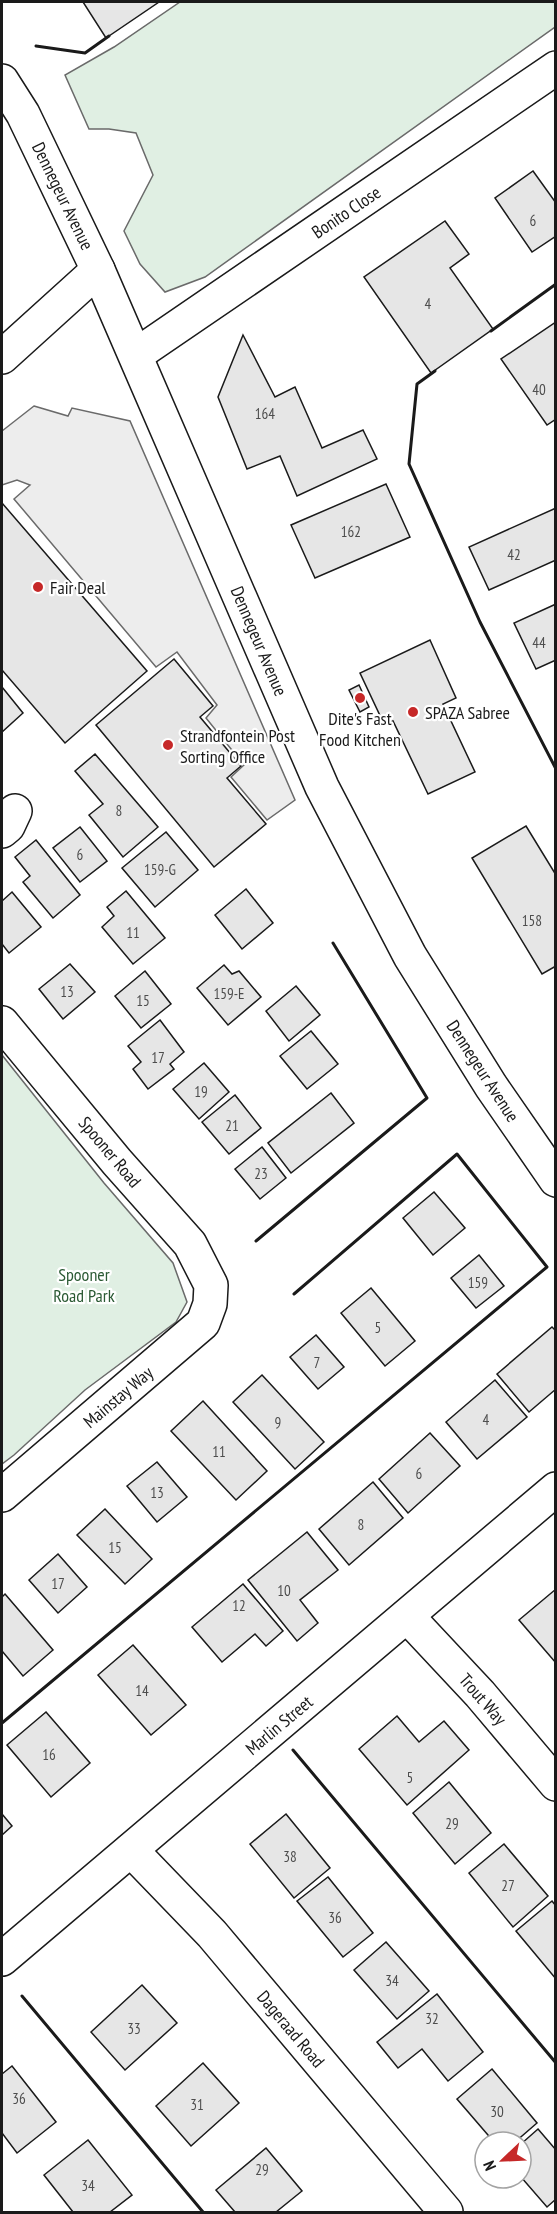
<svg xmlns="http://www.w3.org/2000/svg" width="557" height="2214" viewBox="0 0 557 2214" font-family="'PT Sans Narrow',sans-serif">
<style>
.green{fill:#e0efe3;stroke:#6a6a6a;stroke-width:1.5}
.parking{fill:#ededed;stroke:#6a6a6a;stroke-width:1.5}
.building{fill:#e6e6e6;stroke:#1a1a1a;stroke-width:1.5}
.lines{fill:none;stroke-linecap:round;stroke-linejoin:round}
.minor-casing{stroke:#1a1a1a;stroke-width:36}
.minor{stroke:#fff;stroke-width:33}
.wall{stroke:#1a1a1a;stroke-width:3}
.poi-dot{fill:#c62828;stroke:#fff;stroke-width:2}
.labels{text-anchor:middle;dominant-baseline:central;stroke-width:4.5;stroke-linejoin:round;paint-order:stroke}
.number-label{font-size:15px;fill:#4d4d4d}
.street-label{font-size:18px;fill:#1a1a1a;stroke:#fff}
.poi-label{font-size:18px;fill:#1a1a1a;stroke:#fff;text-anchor:start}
.park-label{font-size:18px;fill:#2b5a34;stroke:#fff}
</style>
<rect width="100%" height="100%" fill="#fff"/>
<!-- green -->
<g class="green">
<path d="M180,2h375v25l-350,250 -40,15 -25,-28 -16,-33 29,-56 -17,-42 -27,-4h-20l-24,-54 49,-28z"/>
<path d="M2,1055l102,128 69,80 14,39 -11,20 -91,68 -71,65 -12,9z"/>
</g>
<!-- parking -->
<path class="parking" d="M34,406l34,10 4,-8 58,13 165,379 -28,20 -36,-43 13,-12 -38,-47 11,-13 -40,-53 -21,15 -142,-168 16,-14 -13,-5 -15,5v-54z"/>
<!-- building -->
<g class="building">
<path d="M83,2h76l-53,36z"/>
<path d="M533,171l23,32v33l-24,16 -37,-54z"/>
<path d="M445,221l24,33 -19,14 43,61 -62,44 -67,-96z"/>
<path d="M556,322v97l-9,6 -46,-66z"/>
<path d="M243,335l32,62 20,-10 27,61 41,-18 14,29 -80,37 -17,-40 -33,13 -29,-72z"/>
<path d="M386,484l24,53 -95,41 -24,-53z"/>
<path d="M2,503l145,168 -82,72 -63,-73z"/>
<path d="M556,508v52l-67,30 -20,-43z"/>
<path d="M556,604v56l-20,9 -22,-46z"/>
<path d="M430,640l26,58 -13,6 32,68 -47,22 -35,-73 -9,3 -24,-51z"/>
<path d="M174,659l39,47 -13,11 41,49 -14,12 39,46 -52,43 -118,-142z"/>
<path d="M359,685l10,22 -9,5 -11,-22z"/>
<path d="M2,687l21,26 -21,19z"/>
<path d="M95,754l63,73 -35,30 -34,-42 14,-11 -28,-33z"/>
<path d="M526,826l30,49v91l-14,8 -70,-116z"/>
<path d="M80,827l27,34 -27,21 -27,-34z"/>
<path d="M166,832l32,38 -43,37 -33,-39z"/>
<path d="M36,840l44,55 -27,23 -30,-36 7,-6 -15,-19z"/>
<path d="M246,889l27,34 -31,26 -27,-34z"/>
<path d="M126,891l39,47 -32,26 -31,-37 12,-11 -7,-9z"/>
<path d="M12,892l29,35 -32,26 -7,-9v-43z"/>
<path d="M70,964l25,28 -32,27 -24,-30z"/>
<path d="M224,965l8,9 7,-3 22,26 -33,28 -31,-37z"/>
<path d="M145,971l26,33 -30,24 -26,-32z"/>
<path d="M296,986l24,29 -31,26 -23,-30z"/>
<path d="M160,1020l24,32 -14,12 4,5 -26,20 -15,-20 8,-7 -13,-16z"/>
<path d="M311,1031l27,33 -31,25 -27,-33z"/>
<path d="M204,1063l25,29 -30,27 -26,-30z"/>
<path d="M331,1093l23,30 -63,50 -23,-30z"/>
<path d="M235,1095l26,33 -32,26 -27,-32z"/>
<path d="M262,1147l24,31 -26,21 -25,-30z"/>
<path d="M434,1192l31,36 -32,27 -30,-37z"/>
<path d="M479,1255l25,31 -28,22 -25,-30z"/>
<path d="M371,1288l44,53 -30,25 -44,-53z"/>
<path d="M552,1327l4,4v58l-27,23 -32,-38z"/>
<path d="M316,1335l28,32 -26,22 -28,-32z"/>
<path d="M262,1375l62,67 -29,27 -62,-67z"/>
<path d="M495,1380l32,37 -50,42 -31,-37z"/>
<path d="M203,1401l64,70 -31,29 -65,-69z"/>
<path d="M430,1433l30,33 -52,47 -29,-34z"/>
<path d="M157,1462l30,35 -30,25 -30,-36z"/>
<path d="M373,1482l30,36 -54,47 -30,-36z"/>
<path d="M105,1509l47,50 -27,25 -48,-49z"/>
<path d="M307,1532l31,38 -38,30 18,23 -21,18 -49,-61z"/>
<path d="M58,1554l29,33 -29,26 -29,-33z"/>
<path d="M243,1584l40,47 -17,15 -11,-12 -33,28 -30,-35z"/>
<path d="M556,1589v74l-37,-43z"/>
<path d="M5,1594l48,56 -30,26 -21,-25v-54z"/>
<path d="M133,1645l53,60 -35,30 -53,-60z"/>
<path d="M46,1712l44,51 -39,34 -44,-52z"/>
<path d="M397,1716l22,26 25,-21 25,29 -62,55 -48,-56z"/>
<path d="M449,1782l42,51 -36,31 -42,-51z"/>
<path d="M2,1814l10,12 -10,9z"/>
<path d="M286,1814l44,54 -36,30 -44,-54z"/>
<path d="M504,1844l44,52 -35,31 -44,-54z"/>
<path d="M328,1877l45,56 -30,24 -46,-56z"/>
<path d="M552,1901l4,5v73l-40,-48z"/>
<path d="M386,1942l43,49 -32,28 -43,-49z"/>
<path d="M142,1985l35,38 -52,47 -34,-38z"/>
<path d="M437,1994l46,58 -35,29 -26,-32 -24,19 -21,-26z"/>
<path d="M203,2063l36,40 -48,43 -35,-40z"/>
<path d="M12,2066l44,56 -39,31 -15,-20v-59z"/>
<path d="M492,2069l45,54 -22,19h-21l-37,-43z"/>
<path d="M538,2129l18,21v49l-9,8 -26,-30v-33z"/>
<path d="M88,2140l44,55 -22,17h-37l-29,-37z"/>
<path d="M266,2148l36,43 -26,21h-41l-19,-22z"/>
</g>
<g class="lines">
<!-- minor casing -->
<g class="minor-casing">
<g id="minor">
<path d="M2,81l21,33 75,156 224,517 88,169 81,130 65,94"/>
<path d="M136,355l420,-287"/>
<path d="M2,357l96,-87"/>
<path d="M2,831l6,-5 7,-15"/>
<path d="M2,1023l115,139 73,82 21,41 -1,19 -7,19 -201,172"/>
<path d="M407,1616l73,78 76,90"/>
<path d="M131,1850l81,84 234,278"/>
<path d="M2,1959l554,-470"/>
</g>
</g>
<!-- minor -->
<use href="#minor" class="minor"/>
<!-- wall -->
<g class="wall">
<path d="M36,46l49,7 24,-17"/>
<path d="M491,331l65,-47"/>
<path d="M435,371l-18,13 -8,80 71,158 76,147"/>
<path d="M256,1241l171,-143 -94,-155"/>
<path d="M2,1723l545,-456 -90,-113 -163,140"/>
<path d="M293,1750l263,313"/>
<path d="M22,1996l181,216"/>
</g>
</g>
<!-- markers -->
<g class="poi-dot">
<circle cx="38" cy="587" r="6"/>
<circle cx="360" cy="698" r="6"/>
<circle cx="413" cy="712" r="6"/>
<circle cx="168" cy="745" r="6"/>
</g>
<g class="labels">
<!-- number labels -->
<g class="number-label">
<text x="533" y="220">6</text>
<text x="428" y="303">4</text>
<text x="539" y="389">40</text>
<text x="265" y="413">164</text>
<text x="351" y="531">162</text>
<text x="514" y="554">42</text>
<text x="539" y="642">44</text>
<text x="119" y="810">8</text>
<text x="80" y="854">6</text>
<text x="160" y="869">159-G</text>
<text x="532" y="920">158</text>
<text x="133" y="932">11</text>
<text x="67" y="991">13</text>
<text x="229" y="993">159-E</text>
<text x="143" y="1000">15</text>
<text x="158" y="1057">17</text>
<text x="201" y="1091">19</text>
<text x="232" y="1125">21</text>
<text x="261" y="1173">23</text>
<text x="478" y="1282">159</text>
<text x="378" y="1327">5</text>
<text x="317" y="1362">7</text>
<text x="486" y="1419">4</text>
<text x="278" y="1422">9</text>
<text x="219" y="1451">11</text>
<text x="419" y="1473">6</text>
<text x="157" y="1492">13</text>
<text x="361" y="1524">8</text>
<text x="115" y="1547">15</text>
<text x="58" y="1583">17</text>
<text x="284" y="1590">10</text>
<text x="239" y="1605">12</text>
<text x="142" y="1690">14</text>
<text x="49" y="1754">16</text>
<text x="410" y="1777">5</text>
<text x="452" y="1823">29</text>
<text x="290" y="1856">38</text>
<text x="508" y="1885">27</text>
<text x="335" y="1917">36</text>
<text x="392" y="1980">34</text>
<text x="432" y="2018">32</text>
<text x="134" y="2028">33</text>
<text x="19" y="2098">36</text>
<text x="197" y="2104">31</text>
<text x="497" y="2111">30</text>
<text x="262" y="2169">29</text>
<text x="88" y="2185">34</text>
</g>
<!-- street labels -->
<g class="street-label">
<text transform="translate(63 196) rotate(64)">Dennegeur Avenue</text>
<text transform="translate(346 212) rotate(-34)">Bonito Close</text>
<text transform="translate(259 641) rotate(67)">Dennegeur Avenue</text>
<text transform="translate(483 1071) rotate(57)">Dennegeur Avenue</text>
<text transform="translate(110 1152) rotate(50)">Spooner Road</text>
<text transform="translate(118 1397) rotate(-40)">Mainstay Way</text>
<text transform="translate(483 1699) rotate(49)">Trout Way</text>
<text transform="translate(279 1725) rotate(-40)">Marlin Street</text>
<text transform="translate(291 2029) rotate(50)">Dageraad Road</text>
</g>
<!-- poi labels -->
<g class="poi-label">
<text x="50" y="587">Fair Deal</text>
<text x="425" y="712">SPAZA Sabree</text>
<text x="360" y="718" text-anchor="middle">Dite's Fast<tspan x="360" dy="21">Food Kitchen</tspan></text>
<text x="180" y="735">Strandfontein Post<tspan x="180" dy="21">Sorting Office</tspan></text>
</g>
<!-- park labels -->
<g class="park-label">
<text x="84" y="1274">Spooner<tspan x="84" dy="21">Road Park</tspan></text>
</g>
</g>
<!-- border -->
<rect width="557" height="2214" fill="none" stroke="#1a1a1a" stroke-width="6"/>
<!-- north arrow -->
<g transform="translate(503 2160) rotate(247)"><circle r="28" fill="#ffffff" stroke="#a3a3a3" stroke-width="1.5"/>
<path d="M0-4.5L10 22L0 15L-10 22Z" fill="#c62828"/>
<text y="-9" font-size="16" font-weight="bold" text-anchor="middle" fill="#1a1a1a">N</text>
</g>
</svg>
